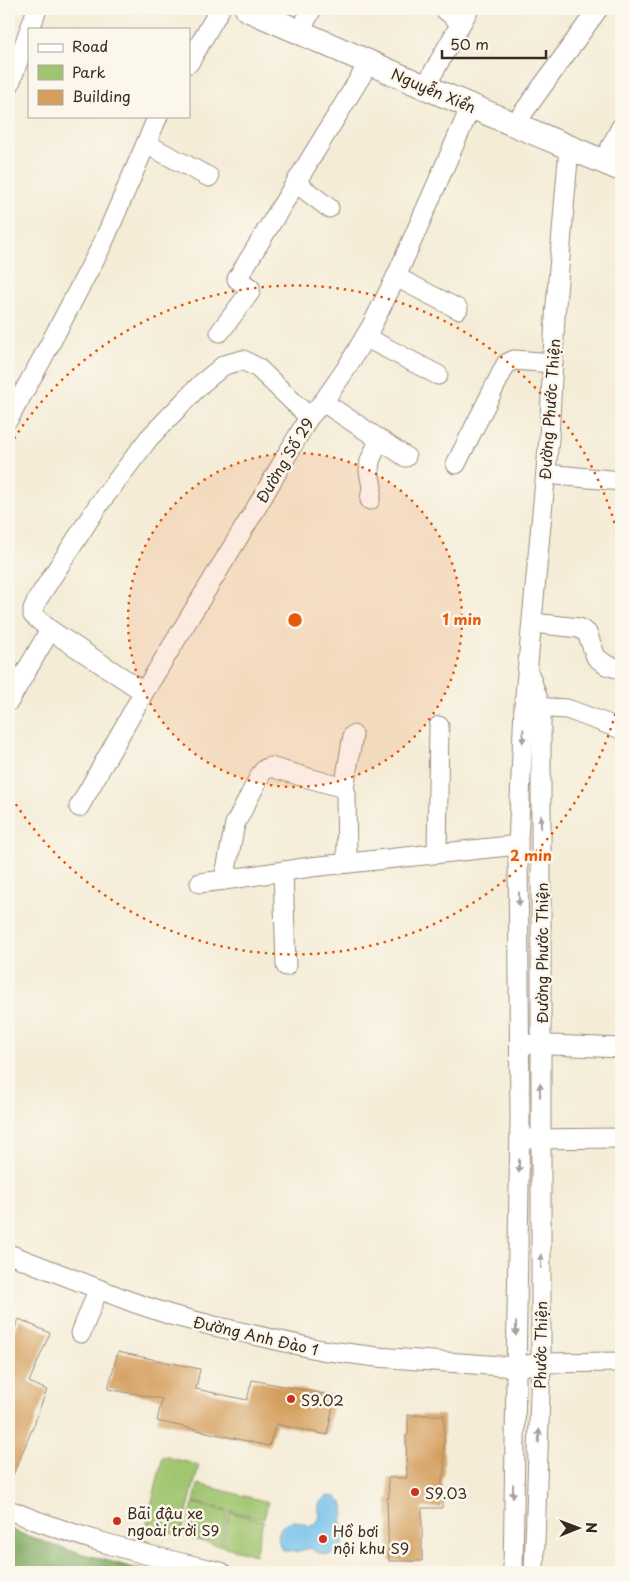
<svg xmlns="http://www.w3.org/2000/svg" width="630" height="1581" viewBox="0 0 630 1581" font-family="'Playpen Sans',sans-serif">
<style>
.green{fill:#a1c56f;stroke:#6e7846}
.forest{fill:#80aa62;stroke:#5e6a40}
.water{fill:#71c0eb;stroke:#567584}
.building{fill:#d49f5d}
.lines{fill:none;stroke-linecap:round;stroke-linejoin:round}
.minor-casing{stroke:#988b7a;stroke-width:21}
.major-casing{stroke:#988b7a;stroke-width:26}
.minor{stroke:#fff;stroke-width:19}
.major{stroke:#fff;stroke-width:24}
.oneway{fill:#a79f9a}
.ring{fill:none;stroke:#e8590c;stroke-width:2.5;stroke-dasharray:2.5 5}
.poi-dot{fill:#c8321e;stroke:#fbf7ec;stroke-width:2}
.labels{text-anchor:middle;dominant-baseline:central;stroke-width:5;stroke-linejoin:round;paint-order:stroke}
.street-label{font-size:15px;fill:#3b2a1e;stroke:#fbf7ec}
.poi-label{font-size:15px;fill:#3b2a1e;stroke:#fbf7ec;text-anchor:start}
.centre{fill:#e8590c;stroke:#fbf7ec;stroke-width:2.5}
.ring-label{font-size:15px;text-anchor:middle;font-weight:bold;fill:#e8590c;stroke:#fbf7ec;stroke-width:5;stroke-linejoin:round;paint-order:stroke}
</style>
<rect width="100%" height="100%" fill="#fbf7ec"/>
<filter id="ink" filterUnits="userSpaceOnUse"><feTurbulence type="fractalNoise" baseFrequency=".02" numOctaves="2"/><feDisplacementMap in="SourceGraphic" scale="10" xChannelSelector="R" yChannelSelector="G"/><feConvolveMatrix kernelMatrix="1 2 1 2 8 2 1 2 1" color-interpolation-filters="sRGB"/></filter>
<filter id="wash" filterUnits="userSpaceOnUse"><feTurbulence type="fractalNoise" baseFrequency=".0096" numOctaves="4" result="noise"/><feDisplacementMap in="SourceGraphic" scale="20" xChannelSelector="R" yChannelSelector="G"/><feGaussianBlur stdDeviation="1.12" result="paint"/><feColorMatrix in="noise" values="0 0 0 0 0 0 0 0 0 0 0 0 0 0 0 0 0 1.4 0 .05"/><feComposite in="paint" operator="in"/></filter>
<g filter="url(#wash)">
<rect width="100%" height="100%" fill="#f4ecd7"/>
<!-- green -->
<g class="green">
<path d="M163,1456l36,9 -18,71 -35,-9z"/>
<path d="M198,1484l70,18 -4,17 -70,-17z"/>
<path d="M193,1503l35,9 -8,34 -35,-9z"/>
<path d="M230,1512l33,9 -8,34 -33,-9z"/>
</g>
<!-- forest -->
<path class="forest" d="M9,1529l50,18 89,25h-139z"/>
<!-- water -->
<path class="water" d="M327,1496l9,1 8,8v9l-3,6c12,25 -8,45 -31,28l-15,4 -12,-2c-8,-10 -6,-26 9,-29 9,-1 14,7 23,4l5,-8 -1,-6v-7z"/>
<g id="blocks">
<!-- building -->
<g class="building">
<path d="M19,1319l31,14 -21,49 18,8 -12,30h1l-27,64v-148l2,1z"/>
<path d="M118,1352l82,17 -4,20 51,11 5,-20 83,16 -8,39 -51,-11 -7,22 -112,-25 5,-22 -54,-10z"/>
<path d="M408,1415h36v62h-2v31h-20v53h-33l-2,-63h2l-1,-20h19l-1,-43h2z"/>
</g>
</g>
</g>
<g filter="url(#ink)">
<use href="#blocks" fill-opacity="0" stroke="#988b7a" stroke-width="1"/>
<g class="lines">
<!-- minor casing -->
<g class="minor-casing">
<g id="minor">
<path d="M444,9l17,14"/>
<path d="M30,29l7,-20"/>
<path d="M300,31l12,-22"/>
<path d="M189,63l31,-54"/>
<path d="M9,86l20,-55"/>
<path d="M425,87l44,-78"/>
<path d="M515,124l83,-115"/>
<path d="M146,144l63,33"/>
<path d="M604,160l17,-33"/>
<path d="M296,183l33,25"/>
<path d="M396,277l62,32"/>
<path d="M220,332l30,-40v-4l-13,-9 132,-216"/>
<path d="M365,337l73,38"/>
<path d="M323,402l83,55"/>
<path d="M9,418l33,-59 60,-114 56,-129"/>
<path d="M456,464l50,-100 8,-4 39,3"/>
<path d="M546,474l75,7"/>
<path d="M370,500l2,-13 -3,-16 1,-10 9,-21"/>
<path d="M533,623l46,5 8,5 9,24 10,8 15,4"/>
<path d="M530,676l11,32v655l-7,209"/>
<path d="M144,692l-94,-62 -17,-15v-6l4,-9 62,-96 50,-66 52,-54 23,-19 19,-5 15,8 51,49"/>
<path d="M9,701l41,-71"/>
<path d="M531,707l36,2 54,20"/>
<path d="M344,788l9,-53"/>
<path d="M79,807l65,-115 108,-177 57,-98 14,-15 23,-33 26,-44 24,-48 75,-171"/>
<path d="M437,853l2,-127"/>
<path d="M283,871l3,95"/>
<path d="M224,880l11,-56 26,-50 4,-5 5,-2 74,21 2,6 1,69"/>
<path d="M200,883l24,-3 87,-13 207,-22"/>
<path d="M528,1044l93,4"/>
<path d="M530,1139l91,-1"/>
<path d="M9,1254l123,48 39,13 43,11 107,24 56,7 138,10 26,-4 80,-1"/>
<path d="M81,1333l17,-43"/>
<path d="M9,1510c68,28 140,46 212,62"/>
<path d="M513,1572l7,-454 -2,-273 6,-139 25,-268 6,-121 14,-170"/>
</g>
</g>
<!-- major casing -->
<g class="major-casing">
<path id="major" d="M247,9l178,78 196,82"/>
</g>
<!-- minor -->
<use href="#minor" class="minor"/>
<!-- major -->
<use href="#major" class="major"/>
</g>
<!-- one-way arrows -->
<defs><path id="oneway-solid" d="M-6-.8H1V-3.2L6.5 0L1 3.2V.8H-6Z" transform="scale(1.25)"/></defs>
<g class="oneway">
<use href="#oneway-solid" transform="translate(523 736) rotate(93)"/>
<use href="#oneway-solid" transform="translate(541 822) rotate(-90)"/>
<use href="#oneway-solid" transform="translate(519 899) rotate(90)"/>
<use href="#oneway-solid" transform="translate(540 1090) rotate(-90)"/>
<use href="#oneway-solid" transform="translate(519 1166) rotate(91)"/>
<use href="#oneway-solid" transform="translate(541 1261) rotate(-90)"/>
<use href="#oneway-solid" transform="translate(516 1329) rotate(91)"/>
<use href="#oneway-solid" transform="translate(539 1436) rotate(-88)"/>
<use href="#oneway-solid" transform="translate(513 1491) rotate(91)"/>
</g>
</g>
<!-- distance rings -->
<circle cx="295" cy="620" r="167" fill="#e8590c" fill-opacity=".12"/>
<g class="ring">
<circle cx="295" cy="620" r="167"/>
<path d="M621 692A334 334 0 0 1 10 795M10 445A334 334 0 0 1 621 548"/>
</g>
<!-- markers -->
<g class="poi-dot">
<circle cx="291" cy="1399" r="5"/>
<circle cx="415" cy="1492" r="5"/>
<circle cx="117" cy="1521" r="5"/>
<circle cx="323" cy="1539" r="5"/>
</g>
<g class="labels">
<!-- street labels -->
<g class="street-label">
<text transform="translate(434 90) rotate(23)">Nguyễn Xiển</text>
<text transform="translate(549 409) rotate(-86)">Đường Phước Thiện</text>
<text transform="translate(284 460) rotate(-59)">Đường Số 29</text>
<text transform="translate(541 953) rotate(-90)">Đường Phước Thiện</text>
<text transform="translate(256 1335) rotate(13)">Đường Anh Đào 1</text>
<text transform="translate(540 1345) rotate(-89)">Phước Thiện</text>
</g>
<!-- poi labels -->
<g class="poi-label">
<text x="301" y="1399">S9.02</text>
<text x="425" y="1492">S9.03</text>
<text x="127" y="1512">Bãi đậu xe<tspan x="127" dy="17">ngoài trời S9</tspan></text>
<text x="333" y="1530">Hồ bơi<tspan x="333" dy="17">nội khu S9</tspan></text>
</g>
</g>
<circle cx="295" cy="620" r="8" class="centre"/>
<g class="ring-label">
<text x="462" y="625">1 min</text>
<text x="531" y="861">2 min</text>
</g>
<!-- margin -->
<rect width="630" height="1581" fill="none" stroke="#fbf7ec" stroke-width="30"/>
<!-- legend -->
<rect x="28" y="28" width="162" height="90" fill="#fbf7ec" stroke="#aea59a"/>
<rect x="38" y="44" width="25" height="8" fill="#ffffff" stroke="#aea59a"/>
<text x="72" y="52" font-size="15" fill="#3b2a1e">Road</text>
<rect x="38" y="65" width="25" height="15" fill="#a1c56f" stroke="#aea59a"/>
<text x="72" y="78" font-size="15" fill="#3b2a1e">Park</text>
<rect x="38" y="90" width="25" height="15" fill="#d49f5d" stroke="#aea59a"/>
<text x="72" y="102" font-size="15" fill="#3b2a1e">Building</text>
<!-- north arrow -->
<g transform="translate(578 1528) rotate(89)" stroke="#fbf7ec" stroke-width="4" paint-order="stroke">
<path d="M0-4L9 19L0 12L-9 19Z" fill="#3b2a1e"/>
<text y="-8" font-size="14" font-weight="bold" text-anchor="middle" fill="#3b2a1e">N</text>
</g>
<!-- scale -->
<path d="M442 50v8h104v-8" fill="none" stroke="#3b2a1e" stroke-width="2.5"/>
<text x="450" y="50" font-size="15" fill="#3b2a1e" stroke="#fbf7ec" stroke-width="4" paint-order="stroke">50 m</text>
</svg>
